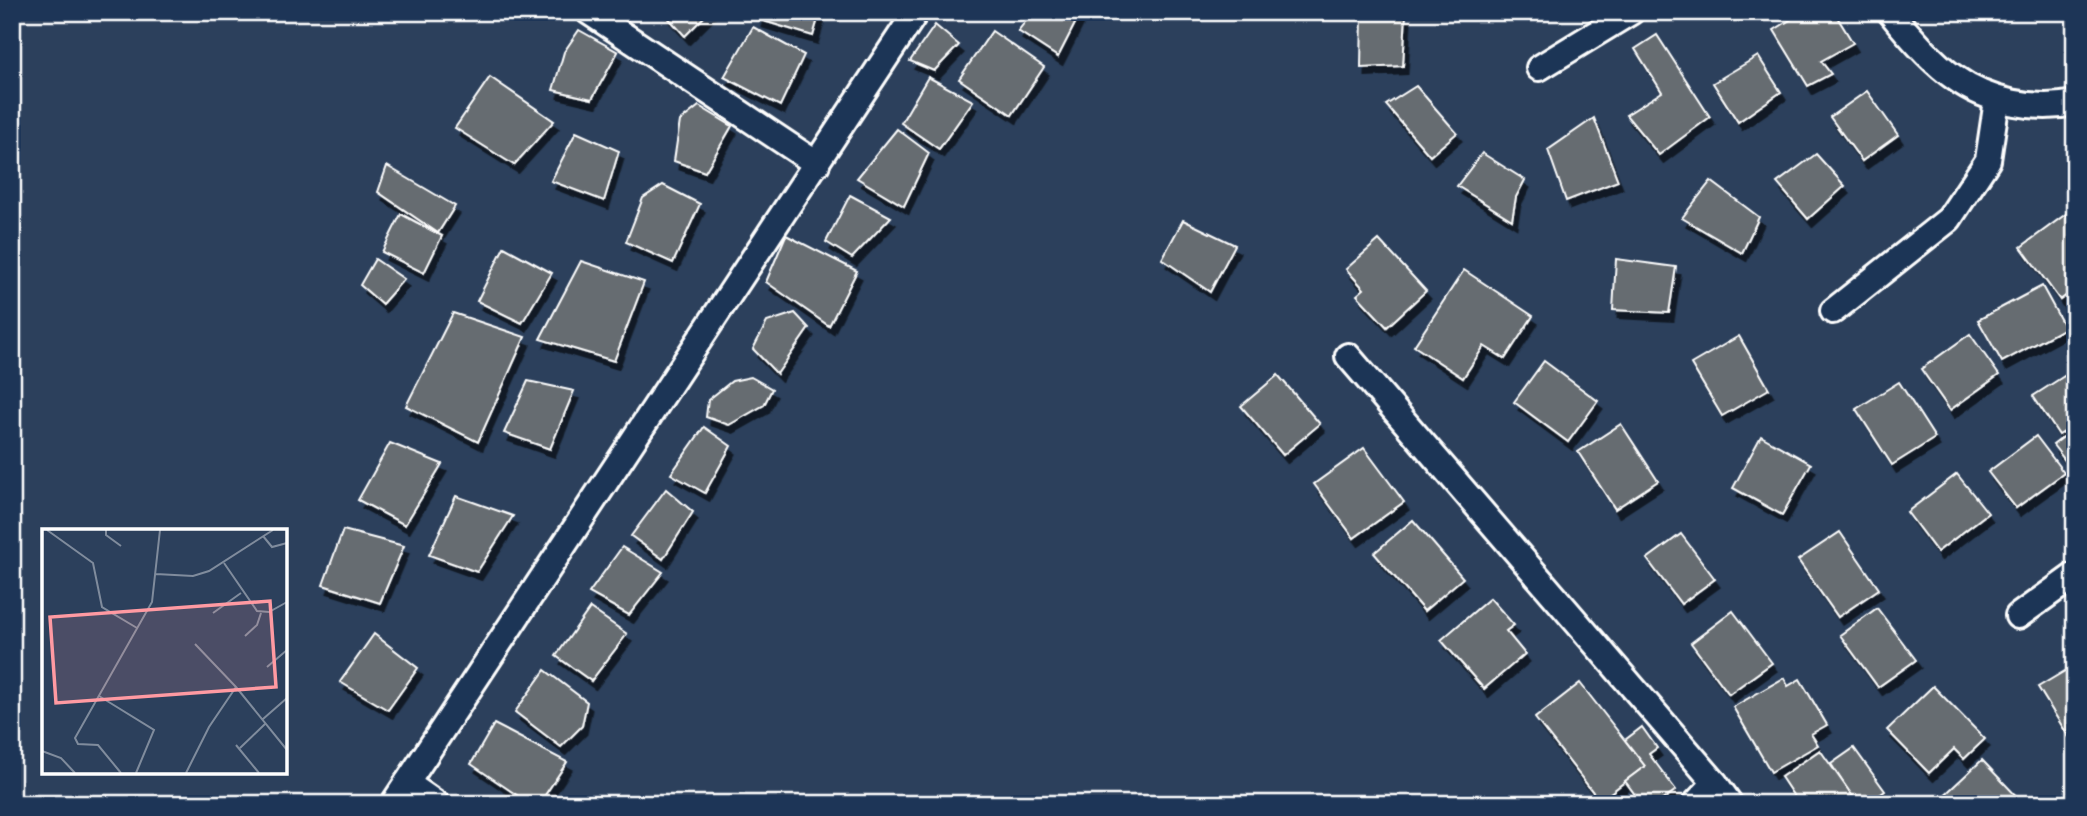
<svg xmlns="http://www.w3.org/2000/svg" width="2087" height="816" viewBox="0 0 2087 816" font-family="Caveat,sans-serif">
<style>
.building{fill:#666c71;stroke:#fff;stroke-width:2;filter:url(#shadow)}
.lines{fill:none;stroke-linecap:round;stroke-linejoin:round}
.minor-casing{stroke:#fff;stroke-width:30}
.minor{stroke:#1d3557;stroke-width:24}
.inset-road{fill:none;stroke:#808c9d;stroke-width:2}
.view{fill:#ff9aa2;fill-opacity:0.15;stroke:#ff9aa2;stroke-width:3.5}
.inset-edge{fill:none;stroke:#fff;stroke-width:3.5}
</style>
<defs>
<filter id="shadow"><feDropShadow dx="4.5" dy="8" stdDeviation="0" flood-color="#0009"/></filter>
</defs>
<rect width="100%" height="100%" fill="#2c405c"/>
<filter id="ink" filterUnits="userSpaceOnUse"><feTurbulence type="fractalNoise" baseFrequency=".0143" numOctaves="2"/><feDisplacementMap in="SourceGraphic" scale="14" xChannelSelector="R" yChannelSelector="G"/><feConvolveMatrix kernelMatrix="1 2 1 2 8 2 1 2 1" color-interpolation-filters="sRGB"/></filter>
<g filter="url(#ink)">
<!-- building -->
<g class="building">
<path d="M663,12h46l-24,24z"/>
<path d="M759,12h61l-7,24 -56,-17z"/>
<path d="M1033,12h48l-23,45 -40,-26z"/>
<path d="M1362,12l44,2 -3,52 -42,2z"/>
<path d="M1803,12h31l19,31 -32,18 10,13 -23,12 -34,-56z"/>
<path d="M935,25l24,20 -25,26 -24,-10z"/>
<path d="M753,27l51,28 -24,51 -56,-29z"/>
<path d="M579,30l39,22 -26,47 -39,-9 11,-38z"/>
<path d="M992,31l52,36 -32,48 -53,-36z"/>
<path d="M1657,35l53,82 -51,38 -33,-40 36,-23 -27,-43z"/>
<path d="M1758,56l23,36 -43,30 -25,-39z"/>
<path d="M490,77l64,44 -40,44 -59,-37z"/>
<path d="M928,77l45,24 -34,48 -38,-26z"/>
<path d="M1416,86l41,47 -27,23 -44,-51z"/>
<path d="M1867,91l31,44 -36,26 -32,-44z"/>
<path d="M699,106l33,20 -27,46 -31,-11 6,-40z"/>
<path d="M1594,118l24,63 -52,20 -18,-51z"/>
<path d="M897,129l32,24 -25,53 -47,-28z"/>
<path d="M576,132l43,19 -15,50 -53,-20z"/>
<path d="M1482,153l43,27 -9,17 -4,23 -55,-34z"/>
<path d="M1816,154l29,32 -37,33 -31,-36z"/>
<path d="M387,166l68,40 -17,27 -60,-41z"/>
<path d="M1711,181l48,36 -17,36 -60,-35z"/>
<path d="M663,185l37,19 -27,59 -47,-21 17,-44z"/>
<path d="M850,195l41,22 -39,41 -26,-16z"/>
<path d="M401,214l41,22 -18,37 -42,-21z"/>
<path d="M2066,214l9,12v63l-15,11 -39,-53z"/>
<path d="M1183,220l52,25 -25,47 -48,-33z"/>
<path d="M786,235l71,36 -28,55 -63,-44z"/>
<path d="M1379,240l47,51 -39,36 -30,-32 7,-6 -18,-20z"/>
<path d="M504,247l48,26 -30,50 -45,-22z"/>
<path d="M375,259l29,20 -22,25 -22,-19z"/>
<path d="M1616,259l60,8 -7,46 -56,-3z"/>
<path d="M581,261l63,21 -30,79 -74,-22z"/>
<path d="M1464,270l69,46 -28,43 -21,-13 -21,32 -49,-32z"/>
<path d="M2042,286l23,42 -63,34 -24,-42z"/>
<path d="M453,313l72,24 -47,105 -72,-36z"/>
<path d="M795,313l14,15 -32,46 -24,-25 14,-27z"/>
<path d="M1970,334l29,41 -49,35 -29,-41z"/>
<path d="M1739,336l30,53 -47,27 -31,-52z"/>
<path d="M1544,361l54,40 -30,41 -54,-40z"/>
<path d="M2075,369v56l-16,10 -26,-39z"/>
<path d="M1278,375l42,49 -37,31 -42,-49z"/>
<path d="M751,377l21,12 -8,16 -35,20 -23,-8 2,-17 24,-19z"/>
<path d="M528,381l46,10 -24,58 -46,-16z"/>
<path d="M1899,382l36,56 -43,27 -36,-56z"/>
<path d="M1621,424l37,57 -43,28 -37,-57z"/>
<path d="M704,427l27,19 -26,47 -34,-19z"/>
<path d="M2075,428v45l-22,-28z"/>
<path d="M1761,436l50,28 -29,51 -49,-27z"/>
<path d="M2036,436l28,37 -48,35 -28,-36z"/>
<path d="M390,443l52,21 -37,61 -47,-25z"/>
<path d="M1364,448l40,54 -50,36 -40,-54z"/>
<path d="M1957,474l31,39 -51,39 -30,-40z"/>
<path d="M666,489l27,23 -30,47 -32,-23z"/>
<path d="M456,496l57,20 -36,56 -48,-17z"/>
<path d="M1413,520l50,58 -39,33 -50,-58z"/>
<path d="M343,530l61,16 -24,57 -57,-18z"/>
<path d="M1840,532l39,57 -41,28 -40,-57z"/>
<path d="M1681,534l34,45 -34,25 -34,-45z"/>
<path d="M622,547l41,25 -34,43 -40,-22z"/>
<path d="M1490,598l24,27 -8,6 19,23 -41,35 -43,-49z"/>
<path d="M590,608l37,26 -36,47 -35,-25z"/>
<path d="M1877,608l39,52 -38,27 -38,-52z"/>
<path d="M1733,611l39,52 -43,31 -38,-51z"/>
<path d="M374,634l44,34 -30,42 -48,-28z"/>
<path d="M2075,665v71l-5,3 -32,-52z"/>
<path d="M545,670l42,32 -5,24 -21,21 -46,-35z"/>
<path d="M1784,678l4,8 12,-7 27,46 -16,9 7,11 -47,27 -38,-65z"/>
<path d="M1580,683l65,83 -45,35 -65,-83z"/>
<path d="M1933,686l52,53 -21,20 -10,-10 -25,24 -42,-43z"/>
<path d="M494,724l73,38 -28,42h-9l-59,-40z"/>
<path d="M1642,727l15,21 -8,6 27,36 -19,14h-15l-17,-23 20,-15 -20,-26z"/>
<path d="M1854,748l31,43 -18,13h-10l-26,-40z"/>
<path d="M1820,750l34,48 -8,6h-47l-18,-27z"/>
<path d="M1982,760l42,44h-86l-1,-2z"/>
</g>
<g class="lines">
<!-- minor casing -->
<g class="minor-casing">
<g id="minor">
<path d="M589,12l228,152"/>
<path d="M1890,12c16,20 44,52 65,66 33,24 80,33 120,25"/>
<path d="M1539,68l92,-56"/>
<path d="M1833,311l116,-92 39,-59 9,-60"/>
<path d="M1348,356l367,427 15,21"/>
<path d="M2018,616l57,-41"/>
<path d="M407,783l30,21"/>
<path d="M393,804l523,-792"/>
<path d="M1695,804l20,-21"/>
</g>
</g>
<!-- minor -->
<use href="#minor" class="minor"/>
</g>
</g>
<!-- overview -->
<g transform="translate(42 529)">
<rect width="245" height="245" fill="#2c405c"/>
<path class="inset-road" d="M5,1l46,33 9,44 35,21M64,1v5l15,11M221,7l9,11 15,-4M182,34l33,48 12,1 18,-10M114,45l37,2 16,-5 64,-41M171,84l28,-20M203,107l12,-11 4,-12M153,115l41,43 51,63M225,138l20,-17M57,167l55,34 -18,43M221,190l24,-21M194,216l23,28M198,219l26,-25M0,222l19,7 14,15M79,244l-23,-28 -20,-1 -3,-6 77,-136 8,-72M144,244l23,-46 27,-40"/>
<path class="view" d="M228,72l6,86 -220,16 -6,-86z"/>
<rect width="245" height="245" class="inset-edge"/>
</g>
<!-- margin -->
<rect width="2087" height="816" fill="none" stroke="#1d3557" stroke-width="42"/>
<rect x="21" y="21" width="2045" height="774" fill="none" stroke="#fff" stroke-width="2.5" filter="url(#ink)"/>
</svg>
